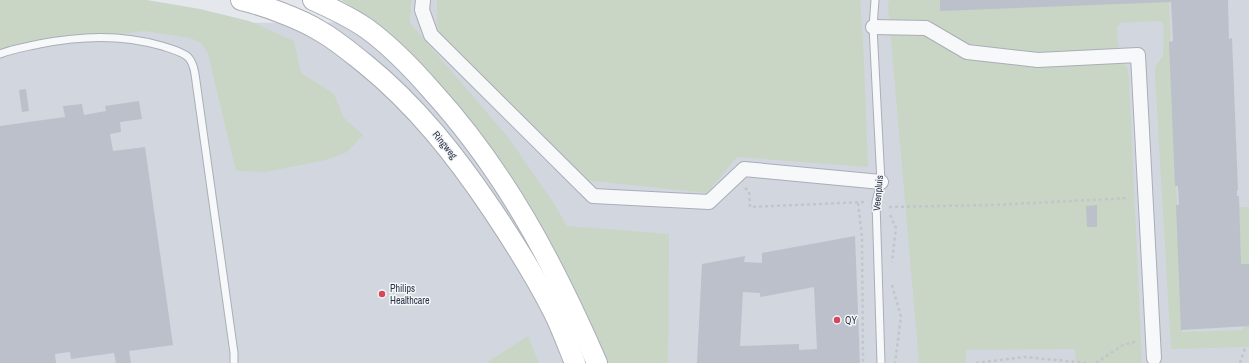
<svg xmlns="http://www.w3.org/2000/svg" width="1249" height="363" viewBox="0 0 1249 363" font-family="'Archivo Narrow',sans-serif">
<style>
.built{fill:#d2d6de}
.green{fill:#c9d6c5}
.building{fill:#bbc0ca;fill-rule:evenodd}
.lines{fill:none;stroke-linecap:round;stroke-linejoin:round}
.service-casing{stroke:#a9aeb7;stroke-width:9}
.minor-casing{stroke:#a9aeb7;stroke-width:16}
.secondary-casing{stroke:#a9aeb7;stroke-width:22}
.path{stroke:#c2c5cb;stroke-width:2.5;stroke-dasharray:3 3;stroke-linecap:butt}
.service{stroke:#f7f8fa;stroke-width:7}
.minor{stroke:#f7f8fa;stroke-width:14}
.secondary{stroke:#fff;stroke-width:20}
.poi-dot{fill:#d1495b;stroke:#f4f6f9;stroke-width:1.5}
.labels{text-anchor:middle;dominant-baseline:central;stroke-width:3;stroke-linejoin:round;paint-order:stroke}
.street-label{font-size:10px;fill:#2b3445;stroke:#f4f6f9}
.poi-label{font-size:10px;fill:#2b3445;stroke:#f4f6f9;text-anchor:start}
</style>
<rect width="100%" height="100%" fill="#e4e7ec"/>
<!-- built -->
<path class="built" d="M412,0h837v363h-1249v-317l179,-23 231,-1z"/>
<!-- green -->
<g class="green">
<path d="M0,0h147l53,9 49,12 45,20 7,32 33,21 10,24 19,17 -16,17 -21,8 -61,12 -29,-1 -28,-117 -6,-10 -11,-6 -47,-7 -144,19z"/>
<path d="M341,0h71l-2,23 98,114 45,65 14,24 102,8 -1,129h-67l-165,-279 -41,-46 -25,-20z"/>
<path d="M437,0h423l3,40 5,127 -131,-10 -30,36 -123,-13 -144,-145 -3,-9z"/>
<path d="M889,0h280l13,332 61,-2 -4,-123h10v140l-78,2 -16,-274v-8l8,-11 1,-30 -2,-4 -3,-1 -38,2 -4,4 2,30 1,4 7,6 2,12 13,284h-66l-1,-14 -109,1v13h-47l-31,-358z"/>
<path d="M528,336l11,27h-53z"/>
</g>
<!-- building -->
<g class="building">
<path d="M940,0h288l1,39 3,-1 6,152h-1v6h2l2,68h8v62l-68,4 -5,-125h3l-1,-19h-3l-6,-144 4,-1 -2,-39 -231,9z"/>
<path d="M26,89l3,22 -7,1 -3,-22z"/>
<path d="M139,101l3,18 -22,3 1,10 -11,2 3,17 32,-4 28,198 -44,6 2,12h-15l-2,-10 -43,6 -1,-7 -15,2 1,9h-56v-237l65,-9 -2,-11 19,-2 2,11 22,-4 -1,-5z"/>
<path d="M1097,205v22h-10l-1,-21z"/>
<path d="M855,236l5,127h-163l5,-99 43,-8 -1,6 18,1v-10zM814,287l3,62 -18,1v-6l-59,2 3,-54 17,1v4z"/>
</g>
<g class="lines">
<!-- service casing -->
<g class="service-casing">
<g id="service">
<path d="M875,0l-2,27 8,155 -5,20 5,161"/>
<path d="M0,54c12,-5 26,-7 39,-10 42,-8 81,-10 123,2 9,3 19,5 26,11 4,4 6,11 7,17l39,279v10"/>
</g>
</g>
<!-- minor casing -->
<g class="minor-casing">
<g id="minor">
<path d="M423,0l-1,10 9,25 162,161 116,6 35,-33 137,13"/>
<path d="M873,27l53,1 41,24 71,8 100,-5 16,303"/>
</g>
</g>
<!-- secondary casing -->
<g class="secondary-casing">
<g id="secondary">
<path d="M241,0c22,5 60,19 79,31 16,9 30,21 44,32 52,42 92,93 129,148 22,33 43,66 61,102 8,16 14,33 21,50"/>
<path d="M313,0c18,8 37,17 53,28 25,18 46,40 66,63 73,80 122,173 165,272"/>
</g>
</g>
<!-- path -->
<g class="path">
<path d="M745,188l4,3 1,16 115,-5"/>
<path d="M858,203l4,34 1,126"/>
<path d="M889,207l103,-2 137,-7"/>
<path d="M890,215l6,13 -4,34"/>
<path d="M892,285l9,32 -6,46"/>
<path d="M976,363l48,-6 64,6"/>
<path d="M1096,363l27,-18 15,-4"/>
<path d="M1240,363l5,-15"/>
</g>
<!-- service -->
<use href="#service" class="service"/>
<!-- minor -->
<use href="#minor" class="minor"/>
<!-- secondary -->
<use href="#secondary" class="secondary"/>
</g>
<!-- markers -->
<g class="poi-dot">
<circle cx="382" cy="294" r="4"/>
<circle cx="837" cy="320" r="4"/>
</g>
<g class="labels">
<!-- street labels -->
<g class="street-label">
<text transform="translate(445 145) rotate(51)">Ringweg</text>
<text transform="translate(878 193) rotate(-85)">Veenpluis</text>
</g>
<!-- poi labels -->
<g class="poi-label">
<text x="390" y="288">Philips<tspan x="390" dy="12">Healthcare</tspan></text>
<text x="845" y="320">QY</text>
</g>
</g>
</svg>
